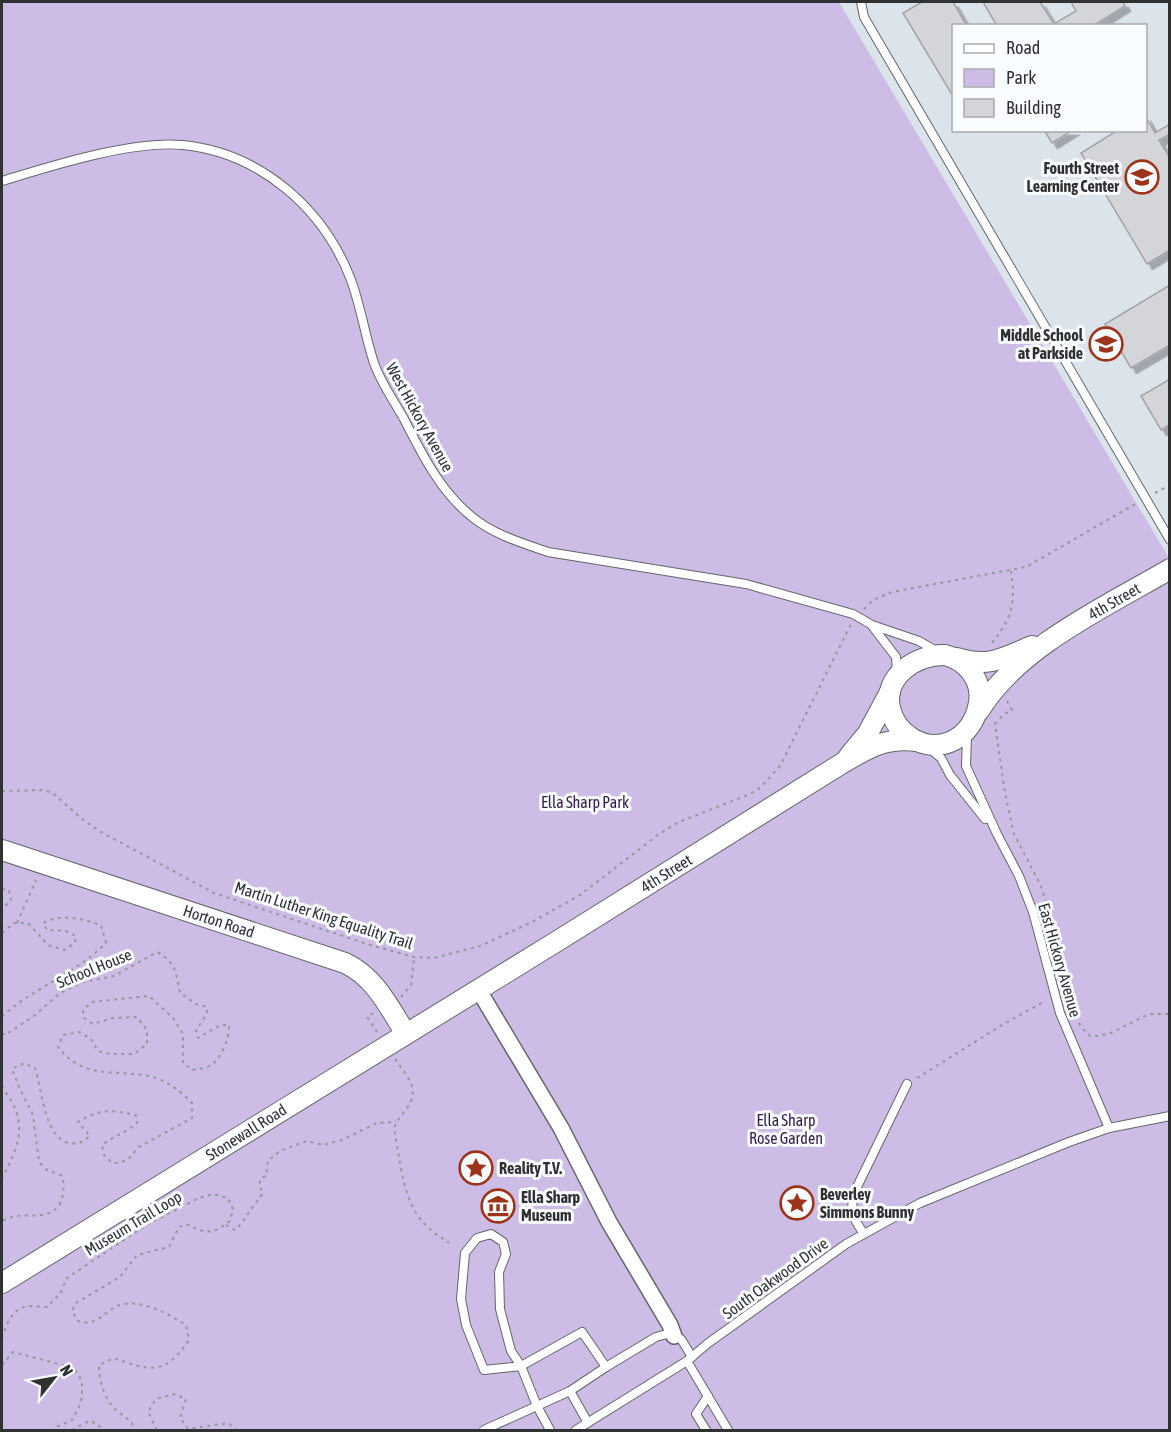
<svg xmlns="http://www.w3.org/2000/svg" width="1171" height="1432" viewBox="0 0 1171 1432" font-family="'Asap Condensed',sans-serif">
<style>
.built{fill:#dbe3eb;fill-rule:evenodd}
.green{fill:#ccbce6}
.building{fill:#d4d5d8;stroke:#a3a4a7;stroke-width:1.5;filter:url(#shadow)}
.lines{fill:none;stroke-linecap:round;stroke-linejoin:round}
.service-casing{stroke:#646769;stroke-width:10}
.minor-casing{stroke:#646769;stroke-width:18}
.tertiary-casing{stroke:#646769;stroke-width:22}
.path{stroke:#969899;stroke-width:2;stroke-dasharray:3 4.5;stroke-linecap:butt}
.service{stroke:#fff;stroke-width:8}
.minor{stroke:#fff;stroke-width:15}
.tertiary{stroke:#fff;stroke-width:20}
.labels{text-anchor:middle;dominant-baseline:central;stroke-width:6;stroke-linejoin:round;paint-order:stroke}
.poi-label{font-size:16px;font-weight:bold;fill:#303132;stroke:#f9fcfe;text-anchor:start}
.street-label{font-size:16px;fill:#303132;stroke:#f9fcfe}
.park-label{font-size:16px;fill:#331a4f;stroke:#f9fcfe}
</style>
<defs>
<filter id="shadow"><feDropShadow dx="5.5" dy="5.5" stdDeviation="0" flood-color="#0004"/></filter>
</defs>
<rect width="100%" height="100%" fill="#eceff1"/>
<!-- built -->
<path class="built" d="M839,2h330v556zM954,26h192v104h-192z"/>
<!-- green -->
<path class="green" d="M2,2h837l330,556v872h-1167z"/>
<!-- building -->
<g class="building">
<path d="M922,2h31l14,24h-13v72l-51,-85z"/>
<path d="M983,2h57l14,22 22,-13 -5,-9h52l2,4 -32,20h-96z"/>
<path d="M1146,117l9,16 15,-9v10l-11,6 11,18v92l-23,14 -66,-111 37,-23h28z"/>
<path d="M1044,130h29l-21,13z"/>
<path d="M1170,285v60l-39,23 -26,-44z"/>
<path d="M1170,379v45l-9,6 -20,-34z"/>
</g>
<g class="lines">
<!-- service casing -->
<g class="service-casing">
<g id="service">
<path d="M861,2l3,15 306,523"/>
<path d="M2,181c49,-15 130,-41 181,-36 78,8 141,64 168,135 10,27 14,56 23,83 7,20 20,38 30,56 18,35 36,72 67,97 21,18 51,27 77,36l198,32 107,30 19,11 47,16 19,11"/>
<path d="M873,627l23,30 1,16"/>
<path d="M967,736l-1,30 31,68 22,42 14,36 27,101 49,115"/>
<path d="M930,749l11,9 9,17 35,44"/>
<path d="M864,1234c-13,-19 -15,-23 -8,-45l51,-105"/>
<path d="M687,1361l41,69"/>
<path d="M588,1423l-18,-32 36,-24"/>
<path d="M484,1430l86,-39"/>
<path d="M550,1430l-13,-24 -16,-40 -10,-15 -11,-42 -1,-37 7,-18 -3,-12 -12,-8 -14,4 -12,15 -4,46 5,26 18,45 37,-4 61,-34 24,35 50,-30 11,-3 14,5 11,18"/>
<path d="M576,1430l111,-69 20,-17 139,-100 74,-41 149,-61 40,-14 61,-12"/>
<path d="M706,1430l-10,-16 12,-18"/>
</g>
</g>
<!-- minor casing -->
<g class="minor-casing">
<path id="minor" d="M478,989l83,139 48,94 61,103 4,11"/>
</g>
<!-- tertiary casing -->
<g class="tertiary-casing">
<g id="tertiary">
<path d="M945,655c21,5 38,25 34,48 -3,16 -12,32 -29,39 -25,10 -54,-7 -60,-34 -7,-32 27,-54 55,-53z"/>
<path d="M957,658c32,10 46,0 75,-12"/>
<path d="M979,711c38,-64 128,-105 191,-142"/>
<path d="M849,756l19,-23 22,-41"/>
<path d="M2,850l343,113c30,14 44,44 61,71"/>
<path d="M2,1283l557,-343 282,-176c27,-16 44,-27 76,-23"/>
</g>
</g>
<!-- path -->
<g class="path">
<path d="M1155,493l15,-8"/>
<path d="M864,609l9,-9 19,-8 134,-25 111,-64"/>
<path d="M992,643c20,-26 24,-39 19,-72"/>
<path d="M1007,701l5,9 -9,5 -8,9 10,69 9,41 26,50 7,20 30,115 4,8 9,9h9l14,-4 36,-18h21"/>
<path d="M2,791l42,-1 9,3 29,26 19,13 113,61 153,51 47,13 20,1 46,-12 52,-24 48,-27 79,-61 20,-12 71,-28 11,-7 19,-21 71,-142"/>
<path d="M2,889l7,1 2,11 -9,7"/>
<path d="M17,923l19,-43"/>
<path d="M2,933l12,-10h14l20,22 16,5 11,-7 1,-7 -10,-5 -19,-1 -4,-7c19,-10 38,-4 58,2l5,18c-30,30 -72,45 -104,73"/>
<path d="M401,997l10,-12 3,-27"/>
<path d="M373,1013l-6,4 10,15"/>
<path d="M2,1033l3,2 29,-19 26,-23 23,-11 31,-6 43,-24c19,10 19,21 23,41l16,11 11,3v6l-11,18 2,7 22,-13h9c0,14 -8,37 -22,42 -5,2 -10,2 -15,3l-9,-7v-29l-10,-16 -24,-22 -58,6 -8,9 1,7 9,6 20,-6 24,-1 10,13v14l-13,10h-24l-12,-3 -7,-12 -11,-7 -17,3 -5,12c27,35 60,21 95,30 16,5 28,15 39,26v15l-55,30c-6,11 -12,15 -25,15l-8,-8 -2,-10c12,-9 25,-13 35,-22l-1,-8c-24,-5 -36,-7 -58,7l12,14c-6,6 -13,9 -21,7 -25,-5 -27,-55 -34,-75l-11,-5 -12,6 7,18 14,28 6,47 8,8 14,5c3,7 3,11 2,19 -5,27 -29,20 -47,22 -5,1 -10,3 -14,5"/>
<path d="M395,1059c11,16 26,30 12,49 -5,7 -11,13 -13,21 7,33 8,77 36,100 5,6 13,9 19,14"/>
<path d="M917,1078l85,-53 43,-24"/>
<path d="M2,1086c4,8 11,16 14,25 9,25 -3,46 -14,67"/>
<path d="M226,1225l9,5 2,-1 26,-36 -4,-8 2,-7 5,-2 2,-16 8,-5 3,-4 28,-10 16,4 19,-5 35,-17 19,-1"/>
<path d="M2,1338c4,-13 10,-30 26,-32 6,0 13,1 19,1l13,-13 7,-16 81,-54 51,-26 15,-4 14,4 5,11 -3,12c-19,14 -23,13 -44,3l-7,3 -10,20 -32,8 -17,22 -44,26 -4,8 6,10c22,7 27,-14 46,-17 22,-3 44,10 62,21l3,15c-24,36 -39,31 -75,18l-15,7c0,15 5,34 17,45 9,7 15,10 20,20"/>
<path d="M2,1365l11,-13 61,16 8,13v16l-3,10 -7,13 -18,8 -1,2"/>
<path d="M72,1430l17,-9 9,3 4,6"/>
<path d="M157,1430l-9,-18 8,-13 18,-5 12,5 -6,19 8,11 40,-6 9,7"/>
</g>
<!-- service -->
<use href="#service" class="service"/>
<!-- minor -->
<use href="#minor" class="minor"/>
<!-- tertiary -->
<use href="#tertiary" class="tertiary"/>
</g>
<!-- icons -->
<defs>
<g id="school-ring" transform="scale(1.725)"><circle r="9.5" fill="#f9fcfe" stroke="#9d341a" stroke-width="1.5"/><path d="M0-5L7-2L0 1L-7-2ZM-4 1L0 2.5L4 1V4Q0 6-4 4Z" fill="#9d341a"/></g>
<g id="sight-ring" transform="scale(1.725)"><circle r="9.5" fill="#f9fcfe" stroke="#9d341a" stroke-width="1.5"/><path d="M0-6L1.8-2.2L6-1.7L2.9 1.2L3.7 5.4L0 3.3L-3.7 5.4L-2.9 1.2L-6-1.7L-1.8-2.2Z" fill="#9d341a"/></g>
<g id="museum-ring" transform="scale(1.725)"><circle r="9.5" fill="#f9fcfe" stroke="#9d341a" stroke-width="1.5"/><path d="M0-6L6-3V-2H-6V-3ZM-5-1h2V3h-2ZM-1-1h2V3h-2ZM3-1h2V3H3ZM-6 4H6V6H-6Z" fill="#9d341a"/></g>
</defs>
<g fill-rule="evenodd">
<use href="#school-ring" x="1142" y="177"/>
<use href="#school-ring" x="1106" y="344"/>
<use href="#sight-ring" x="476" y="1168"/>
<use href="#sight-ring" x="797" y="1203"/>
<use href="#museum-ring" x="498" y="1206"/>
</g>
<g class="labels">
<!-- poi labels -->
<g class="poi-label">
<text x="1119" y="168" text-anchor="end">Fourth Street<tspan x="1119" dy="18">Learning Center</tspan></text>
<text x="1083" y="335" text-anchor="end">Middle School<tspan x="1083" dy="18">at Parkside</tspan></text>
<text x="499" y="1168">Reality T.V.</text>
<text x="820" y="1194">Beverley<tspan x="820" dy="18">Simmons Bunny</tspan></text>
<text x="521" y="1197">Ella Sharp<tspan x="521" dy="18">Museum</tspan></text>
</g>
<!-- street labels -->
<g class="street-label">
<text transform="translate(420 417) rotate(61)">West Hickory Avenue</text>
<text transform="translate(1114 601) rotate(-30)">4th Street</text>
<text transform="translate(666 873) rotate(-32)">4th Street</text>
<text transform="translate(324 915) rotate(18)">Martin Luther King Equality Trail</text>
<text transform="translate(219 921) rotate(18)">Horton Road</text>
<text transform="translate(1060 960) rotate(74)">East Hickory Avenue</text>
<text transform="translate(94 968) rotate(-22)">School House</text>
<text transform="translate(246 1132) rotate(-32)">Stonewall Road</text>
<text transform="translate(133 1223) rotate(-31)">Museum Trail Loop</text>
<text transform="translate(775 1278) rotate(-36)">South Oakwood Drive</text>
</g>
<!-- park labels -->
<g class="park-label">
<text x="585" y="802">Ella Sharp Park</text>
<text x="786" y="1120">Ella Sharp<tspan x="786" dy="18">Rose Garden</tspan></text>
</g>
</g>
<!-- border -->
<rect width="1171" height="1432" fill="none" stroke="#303132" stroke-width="6"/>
<!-- legend -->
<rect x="952" y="24" width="195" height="108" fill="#f9fcfe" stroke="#a9abac" stroke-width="1.5"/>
<rect x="964" y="44" width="30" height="9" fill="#ffffff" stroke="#a9abac" stroke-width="1.5"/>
<text x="1006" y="54" font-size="18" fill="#303132">Road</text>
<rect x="964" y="69" width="30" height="18" fill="#ccbce6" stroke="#a9abac" stroke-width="1.5"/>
<text x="1006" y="84" font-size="18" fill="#303132">Park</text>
<rect x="964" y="99" width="30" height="18" fill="#d4d5d8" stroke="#a9abac" stroke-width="1.5"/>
<text x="1006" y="114" font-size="18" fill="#303132">Building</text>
<!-- north arrow -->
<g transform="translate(54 1378) rotate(59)" stroke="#f9fcfe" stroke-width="4.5" paint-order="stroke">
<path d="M0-4.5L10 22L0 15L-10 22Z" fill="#303132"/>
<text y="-9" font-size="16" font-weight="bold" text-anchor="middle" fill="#303132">N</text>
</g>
</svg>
